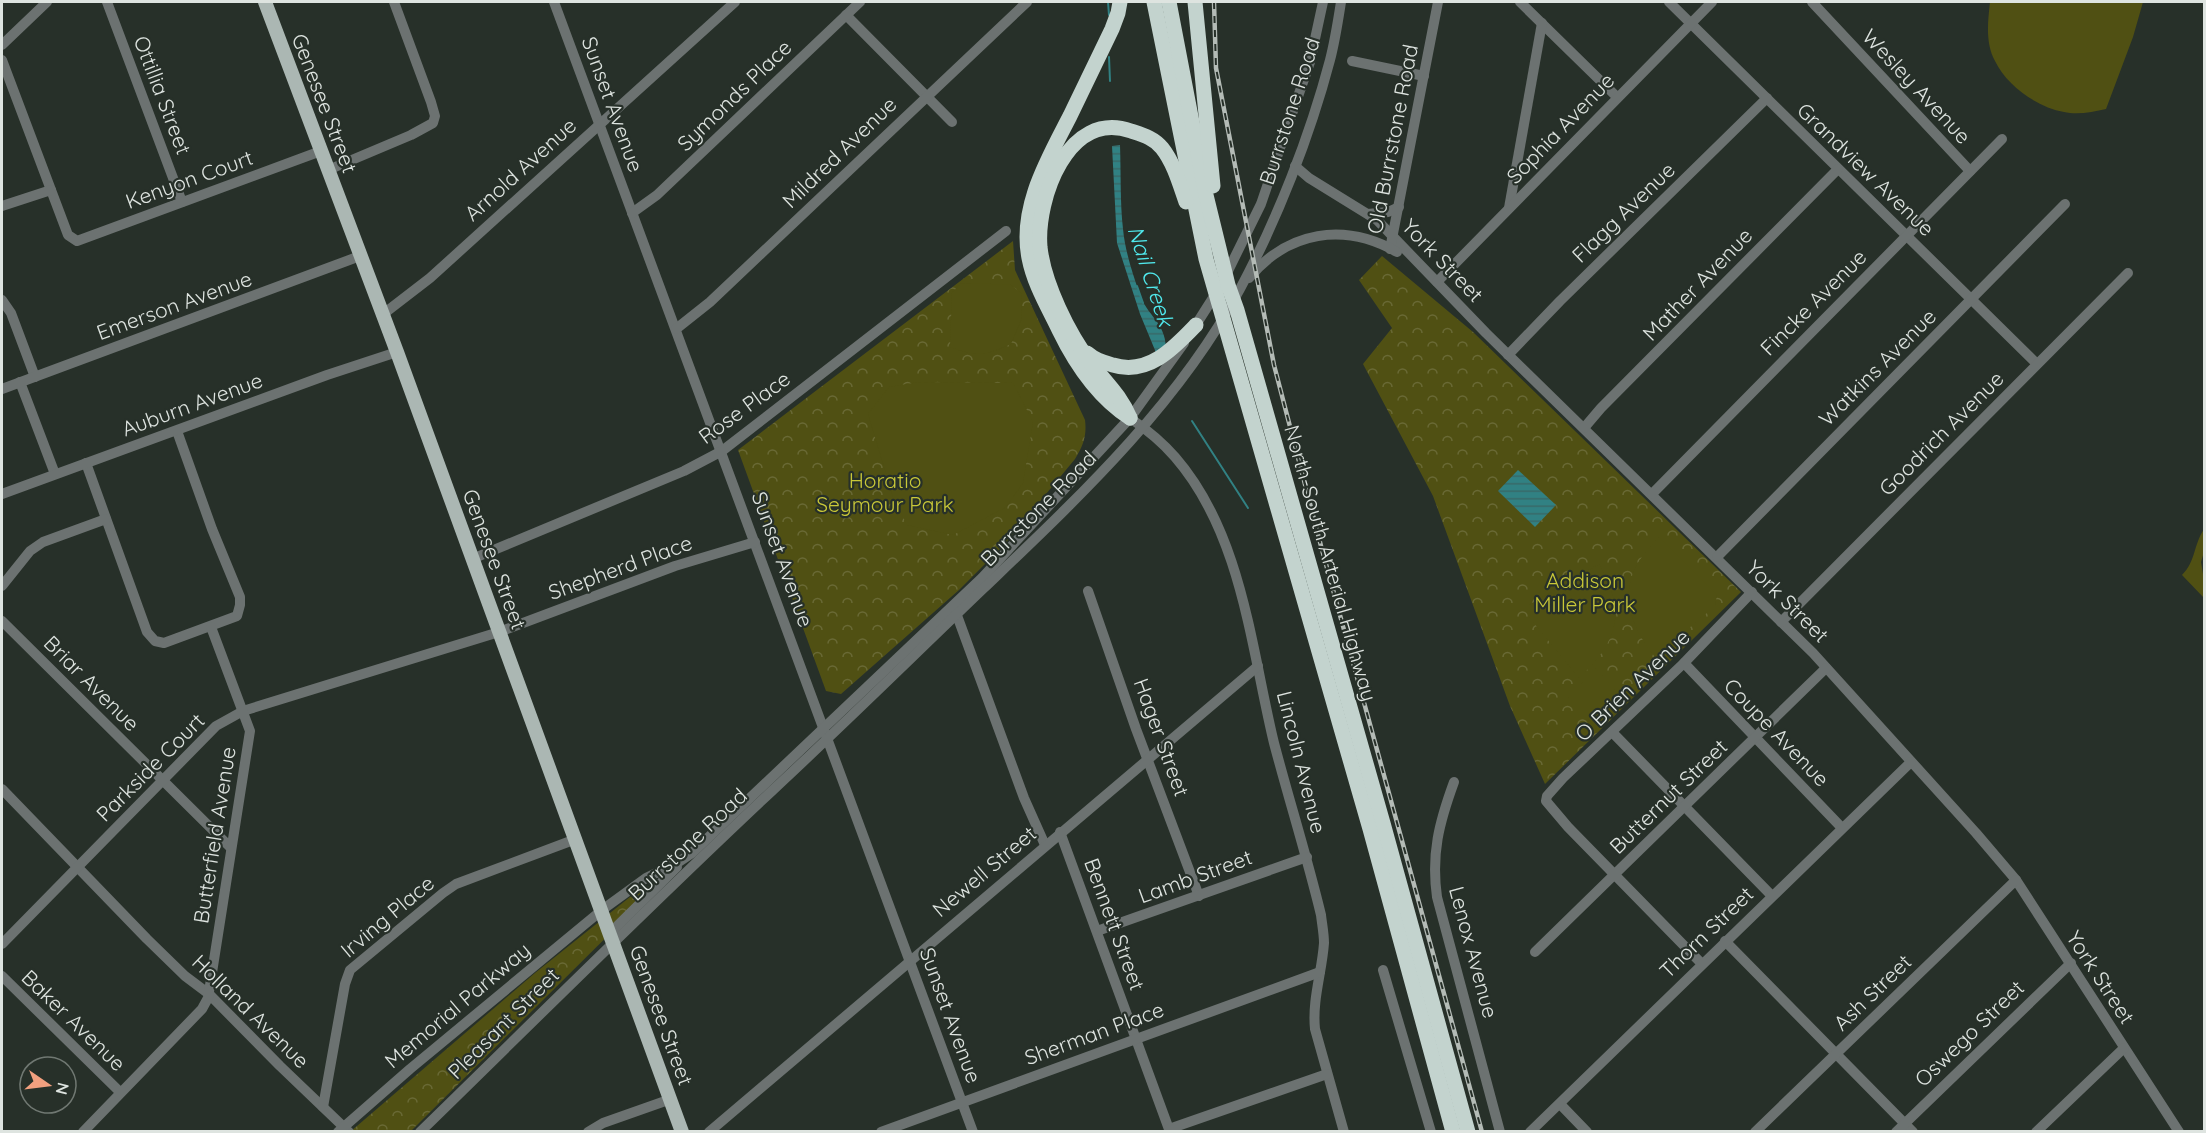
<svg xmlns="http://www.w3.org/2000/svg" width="2206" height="1133" viewBox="0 0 2206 1133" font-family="Quicksand,sans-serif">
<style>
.park{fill:url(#park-crowns)}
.pitch{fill:#505013}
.water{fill:url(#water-rules)}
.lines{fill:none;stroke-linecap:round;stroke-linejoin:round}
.stream{stroke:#318183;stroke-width:2}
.minor{stroke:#6c7271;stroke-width:10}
.major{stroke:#abb7b3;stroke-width:14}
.highway{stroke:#c3d3ce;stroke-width:15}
.rail-casing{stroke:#b4bbb6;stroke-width:4.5}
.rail{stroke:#273029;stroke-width:2;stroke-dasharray:7;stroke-linecap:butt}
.labels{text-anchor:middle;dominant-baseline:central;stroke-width:4.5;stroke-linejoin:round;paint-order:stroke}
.street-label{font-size:21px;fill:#dee4e0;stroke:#273029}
.park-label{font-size:21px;fill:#c9c838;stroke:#273029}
.water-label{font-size:22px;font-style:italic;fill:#50e9ed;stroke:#273029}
</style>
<defs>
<pattern id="park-crowns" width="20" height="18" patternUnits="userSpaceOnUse" patternTransform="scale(1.5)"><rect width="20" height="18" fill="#505013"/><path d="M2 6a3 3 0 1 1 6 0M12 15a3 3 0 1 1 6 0" fill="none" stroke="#696935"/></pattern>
<pattern id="water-rules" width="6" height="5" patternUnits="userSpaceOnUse" patternTransform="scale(1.5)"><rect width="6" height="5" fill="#318183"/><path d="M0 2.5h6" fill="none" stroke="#386969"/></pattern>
</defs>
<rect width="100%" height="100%" fill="#273029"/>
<!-- park -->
<g class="park">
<path d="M1013,241l2,29 70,150c2,16 -2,26 -10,39l-72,87 -44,44 -118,104 -15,-3 -88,-241z"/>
<path d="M1382,256l91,76 268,260 -196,192 -35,-78 -77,-210 -70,-132 29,-36 -33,-48z"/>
<path d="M666,878l-255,253 -61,1 185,-159 100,-80z"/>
</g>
<!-- pitch -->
<g class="pitch">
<path d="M1990,2h153l-10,35 -27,72c-13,3 -29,6 -42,3 -27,-5 -57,-26 -69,-51 -10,-18 -7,-40 -5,-59z"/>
<path d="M971,283l40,2 10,8 1,25 -11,26c-27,12 -33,13 -61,3l2,-54 8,-9z"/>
<path d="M919,382l94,1 20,39 -10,61 -17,24 -53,28 -46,-10 -14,-28 -25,-83 21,-27z"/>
<path d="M2204,529v23l-3,10 3,18v18l-22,-23c14,-14 11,-29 22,-46z"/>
<path d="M1659,537l58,58 -2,11 -60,51c-19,-23 -35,-56 -21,-86 5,-13 16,-24 25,-34z"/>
<path d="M1599,564c28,49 19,77 -20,114l-50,-61v-12z"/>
<path d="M1596,668l25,29 -24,25 -13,-3 -16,-21z"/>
</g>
<!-- water -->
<g class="water">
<path d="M1120,145c1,28 0,57 3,84 2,21 9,43 16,63 8,25 26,29 27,56l-9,7 -17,-41 -23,-71 -5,-97z"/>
<path d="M1518,470l38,35 -21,22 -37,-36z"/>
</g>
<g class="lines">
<!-- stream -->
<g class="stream">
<path d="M1108,2l1,13"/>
<path d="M1109,57l1,24"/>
<path d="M1137,286l6,17"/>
<path d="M1192,421l56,87"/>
</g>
<!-- minor -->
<g class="minor">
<path d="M107,2l75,200"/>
<path d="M554,2l419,1130"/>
<path d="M1520,2l97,95"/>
<path d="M1669,2l368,362"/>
<path d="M1812,2l158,169"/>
<path d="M846,15l106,107"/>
<path d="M2,45l45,-43"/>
<path d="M2,60l66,175 9,6 244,-90"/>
<path d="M1352,61l72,15"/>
<path d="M1295,166l14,12 68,42 109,113 327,320 163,180 40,47 163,252"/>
<path d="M328,170l83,-35 22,-12 2,-7 -4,-14 -37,-100"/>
<path d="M2,206l49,-16"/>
<path d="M1509,208l33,-185"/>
<path d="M632,213l25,-18 203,-193"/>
<path d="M1368,214l20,-2 11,-5"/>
<path d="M1390,249l48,-247"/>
<path d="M1225,277l36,-73 17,-50 32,-92 13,-60"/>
<path d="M1249,278c39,-47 95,-56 148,-26"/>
<path d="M1437,282l275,-280"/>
<path d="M2,300l9,13 24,64"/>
<path d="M382,315l48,-37 305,-276"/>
<path d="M676,329l34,-27 317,-300"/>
<path d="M1192,331l26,-41"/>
<path d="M1508,355l52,-54 207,-203"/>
<path d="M20,382l35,92"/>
<path d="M2,389l358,-133"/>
<path d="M1130,418c16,11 32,24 45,39 67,77 76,191 99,286 15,57 33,114 47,172 1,9 3,19 3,28 -2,29 -12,57 -9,86l29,103"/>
<path d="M1584,428l17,-20 237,-239"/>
<path d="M86,463l61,169 8,9 9,2 73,-27 3,-11v-8l-28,-68 -35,-98"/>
<path d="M2,494l325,-119 70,-23"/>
<path d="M1652,494l350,-355"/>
<path d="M1717,557l348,-353"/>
<path d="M472,559l212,-88 38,-20 284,-220"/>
<path d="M2,586l28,-35 13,-9 63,-23"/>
<path d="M1088,591l48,138 63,167"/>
<path d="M955,610l69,188 21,47"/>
<path d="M2,621l229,227"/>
<path d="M1781,622l347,-349"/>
<path d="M1684,663l158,165"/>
<path d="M1612,732l160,164"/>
<path d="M1454,782c-15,41 -23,72 -17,115l63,235"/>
<path d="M2,789l145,150 38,37 24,18 71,72 69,66"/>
<path d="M1060,832l110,300"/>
<path d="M1097,931l210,-74"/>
<path d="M610,933l67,-66"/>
<path d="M1725,941l188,191"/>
<path d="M2,944l214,-218 27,-15 256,-79 176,-66 80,-24"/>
<path d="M1535,952l291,-284"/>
<path d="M1702,964l-134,-137 -22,-26 1,-5 16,-18 121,-115 68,-71"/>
<path d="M1383,970l48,162"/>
<path d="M2,976l118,116"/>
<path d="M1560,1104l27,28"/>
<path d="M323,1107l22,-123 5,-14 93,-77 13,-9 120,-45"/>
<path d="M1169,1129l158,-55"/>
<path d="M83,1132l119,-123 6,-11 42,-267 -39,-104"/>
<path d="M338,1132l72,-63 192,-159 44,-32 31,-15 15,-10 290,-275 148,-160 54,-75"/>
<path d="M420,1132c118,-115 234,-231 354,-343 71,-66 140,-134 210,-201 94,-90 194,-183 256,-299 37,-69 70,-153 90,-229 5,-19 8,-39 11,-58"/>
<path d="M588,1132l15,-9 68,-24"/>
<path d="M709,1132l549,-466"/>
<path d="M881,1132l439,-160"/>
<path d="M1530,1132l381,-370"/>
<path d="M1755,1132l261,-252"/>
<path d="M1896,1132l175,-169"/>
<path d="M2036,1132l88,-84"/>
</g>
<!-- major -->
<path class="major" d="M265,2l132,350 285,780"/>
<!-- highway -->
<g class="highway">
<path d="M1120,2l-2,11 -6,16c-14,29 -28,58 -42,87 -22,43 -51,91 -41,142 5,26 19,49 30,72 16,33 40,68 71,88"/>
<path d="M1154,2l52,257 164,570 83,303"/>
<path d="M1169,2l37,193 22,90 9,25 146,513 85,309"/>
<path d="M1195,2l18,184"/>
<path d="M1087,353c8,7 16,9 26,12 35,11 61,-17 83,-40"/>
<path d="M1130,418c-10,-24 -24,-35 -39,-55 -22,-29 -47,-79 -51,-116 -4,-48 28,-138 91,-116 12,4 23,7 31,17 12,15 18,37 24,54"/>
</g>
<!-- rail casing -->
<g class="rail-casing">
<path id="rail" d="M1214,2l2,66 58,297 47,181 161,586"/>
</g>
<!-- rail -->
<use href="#rail" class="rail"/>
</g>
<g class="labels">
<!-- street labels -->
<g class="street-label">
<text transform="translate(1917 86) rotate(47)">Wesley Avenue</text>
<text transform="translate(163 95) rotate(69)">Ottillia Street</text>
<text transform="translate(734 95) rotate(-44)">Symonds Place</text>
<text transform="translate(325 103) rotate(69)">Genesee Street</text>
<text transform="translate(613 104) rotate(70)">Sunset Avenue</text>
<text transform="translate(1289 111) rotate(-72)">Burrstone Road</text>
<text transform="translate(1560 128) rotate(-46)">Sophia Avenue</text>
<text transform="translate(1392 139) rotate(-79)">Old Burrstone Road</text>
<text transform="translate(839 152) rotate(-44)">Mildred Avenue</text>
<text transform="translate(520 169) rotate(-42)">Arnold Avenue</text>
<text transform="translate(1866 169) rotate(44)">Grandview Avenue</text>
<text transform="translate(189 179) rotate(-20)">Kenyon Court</text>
<text transform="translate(1623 212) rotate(-44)">Flagg Avenue</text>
<text transform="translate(1443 260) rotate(46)">York Street</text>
<text transform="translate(1697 284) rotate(-46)">Mather Avenue</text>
<text transform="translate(1813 302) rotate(-45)">Fincke Avenue</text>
<text transform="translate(174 305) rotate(-20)">Emerson Avenue</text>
<text transform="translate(1877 367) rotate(-45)">Watkins Avenue</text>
<text transform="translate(192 404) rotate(-20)">Auburn Avenue</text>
<text transform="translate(744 407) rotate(-36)">Rose Place</text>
<text transform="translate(1941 433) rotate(-45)">Goodrich Avenue</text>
<text transform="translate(1038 508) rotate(-45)">Burrstone Road</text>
<text transform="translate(495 559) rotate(70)">Genesee Street</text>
<text transform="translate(783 559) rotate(70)">Sunset Avenue</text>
<text transform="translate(1331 563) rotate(74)">North-South Arterial Highway</text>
<text transform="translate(620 567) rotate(-20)">Shepherd Place</text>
<text transform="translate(1788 601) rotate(45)">York Street</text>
<text transform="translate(92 683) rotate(45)">Briar Avenue</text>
<text transform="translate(1632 685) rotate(-44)">O Brien Avenue</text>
<text transform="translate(1777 732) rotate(46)">Coupe Avenue</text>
<text transform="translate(1162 737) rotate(70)">Hager Street</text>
<text transform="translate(1302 762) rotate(76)">Lincoln Avenue</text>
<text transform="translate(150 767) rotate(-45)">Parkside Court</text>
<text transform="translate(1668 796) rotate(-44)">Butternut Street</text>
<text transform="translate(214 835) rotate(-81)">Butterfield Avenue</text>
<text transform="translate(687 844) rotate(-43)">Burrstone Road</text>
<text transform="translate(984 871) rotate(-40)">Newell Street</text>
<text transform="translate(1195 876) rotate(-20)">Lamb Street</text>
<text transform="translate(387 916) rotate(-40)">Irving Place</text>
<text transform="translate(1115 924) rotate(70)">Bennett Street</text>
<text transform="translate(1706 932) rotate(-44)">Thorn Street</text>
<text transform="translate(1474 952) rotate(75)">Lenox Avenue</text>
<text transform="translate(2101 977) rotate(57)">York Street</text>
<text transform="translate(1872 992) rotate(-44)">Ash Street</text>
<text transform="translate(457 1005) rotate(-40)">Memorial Parkway</text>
<text transform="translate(251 1011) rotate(44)">Holland Avenue</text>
<text transform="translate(662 1015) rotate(70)">Genesee Street</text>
<text transform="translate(951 1015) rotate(70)">Sunset Avenue</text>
<text transform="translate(74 1020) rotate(44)">Baker Avenue</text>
<text transform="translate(503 1023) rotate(-45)">Pleasant Street</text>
<text transform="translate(1094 1033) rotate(-20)">Sherman Place</text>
<text transform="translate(1969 1033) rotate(-44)">Oswego Street</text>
</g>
<!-- park labels -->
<g class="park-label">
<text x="885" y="480">Horatio<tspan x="885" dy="24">Seymour Park</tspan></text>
<text x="1585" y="580">Addison<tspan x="1585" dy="24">Miller Park</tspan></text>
</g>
<!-- water labels -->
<g class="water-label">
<text transform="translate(1151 276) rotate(72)">Nail Creek</text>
</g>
</g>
<!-- border -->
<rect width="2206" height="1133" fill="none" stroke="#dee4e0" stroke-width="6"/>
<!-- north arrow -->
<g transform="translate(48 1085) rotate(104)"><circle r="28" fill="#273029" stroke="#707872" stroke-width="1.5"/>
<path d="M0-4.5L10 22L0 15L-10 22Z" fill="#f2a07f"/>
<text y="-9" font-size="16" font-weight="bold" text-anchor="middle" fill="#dee4e0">N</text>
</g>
</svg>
